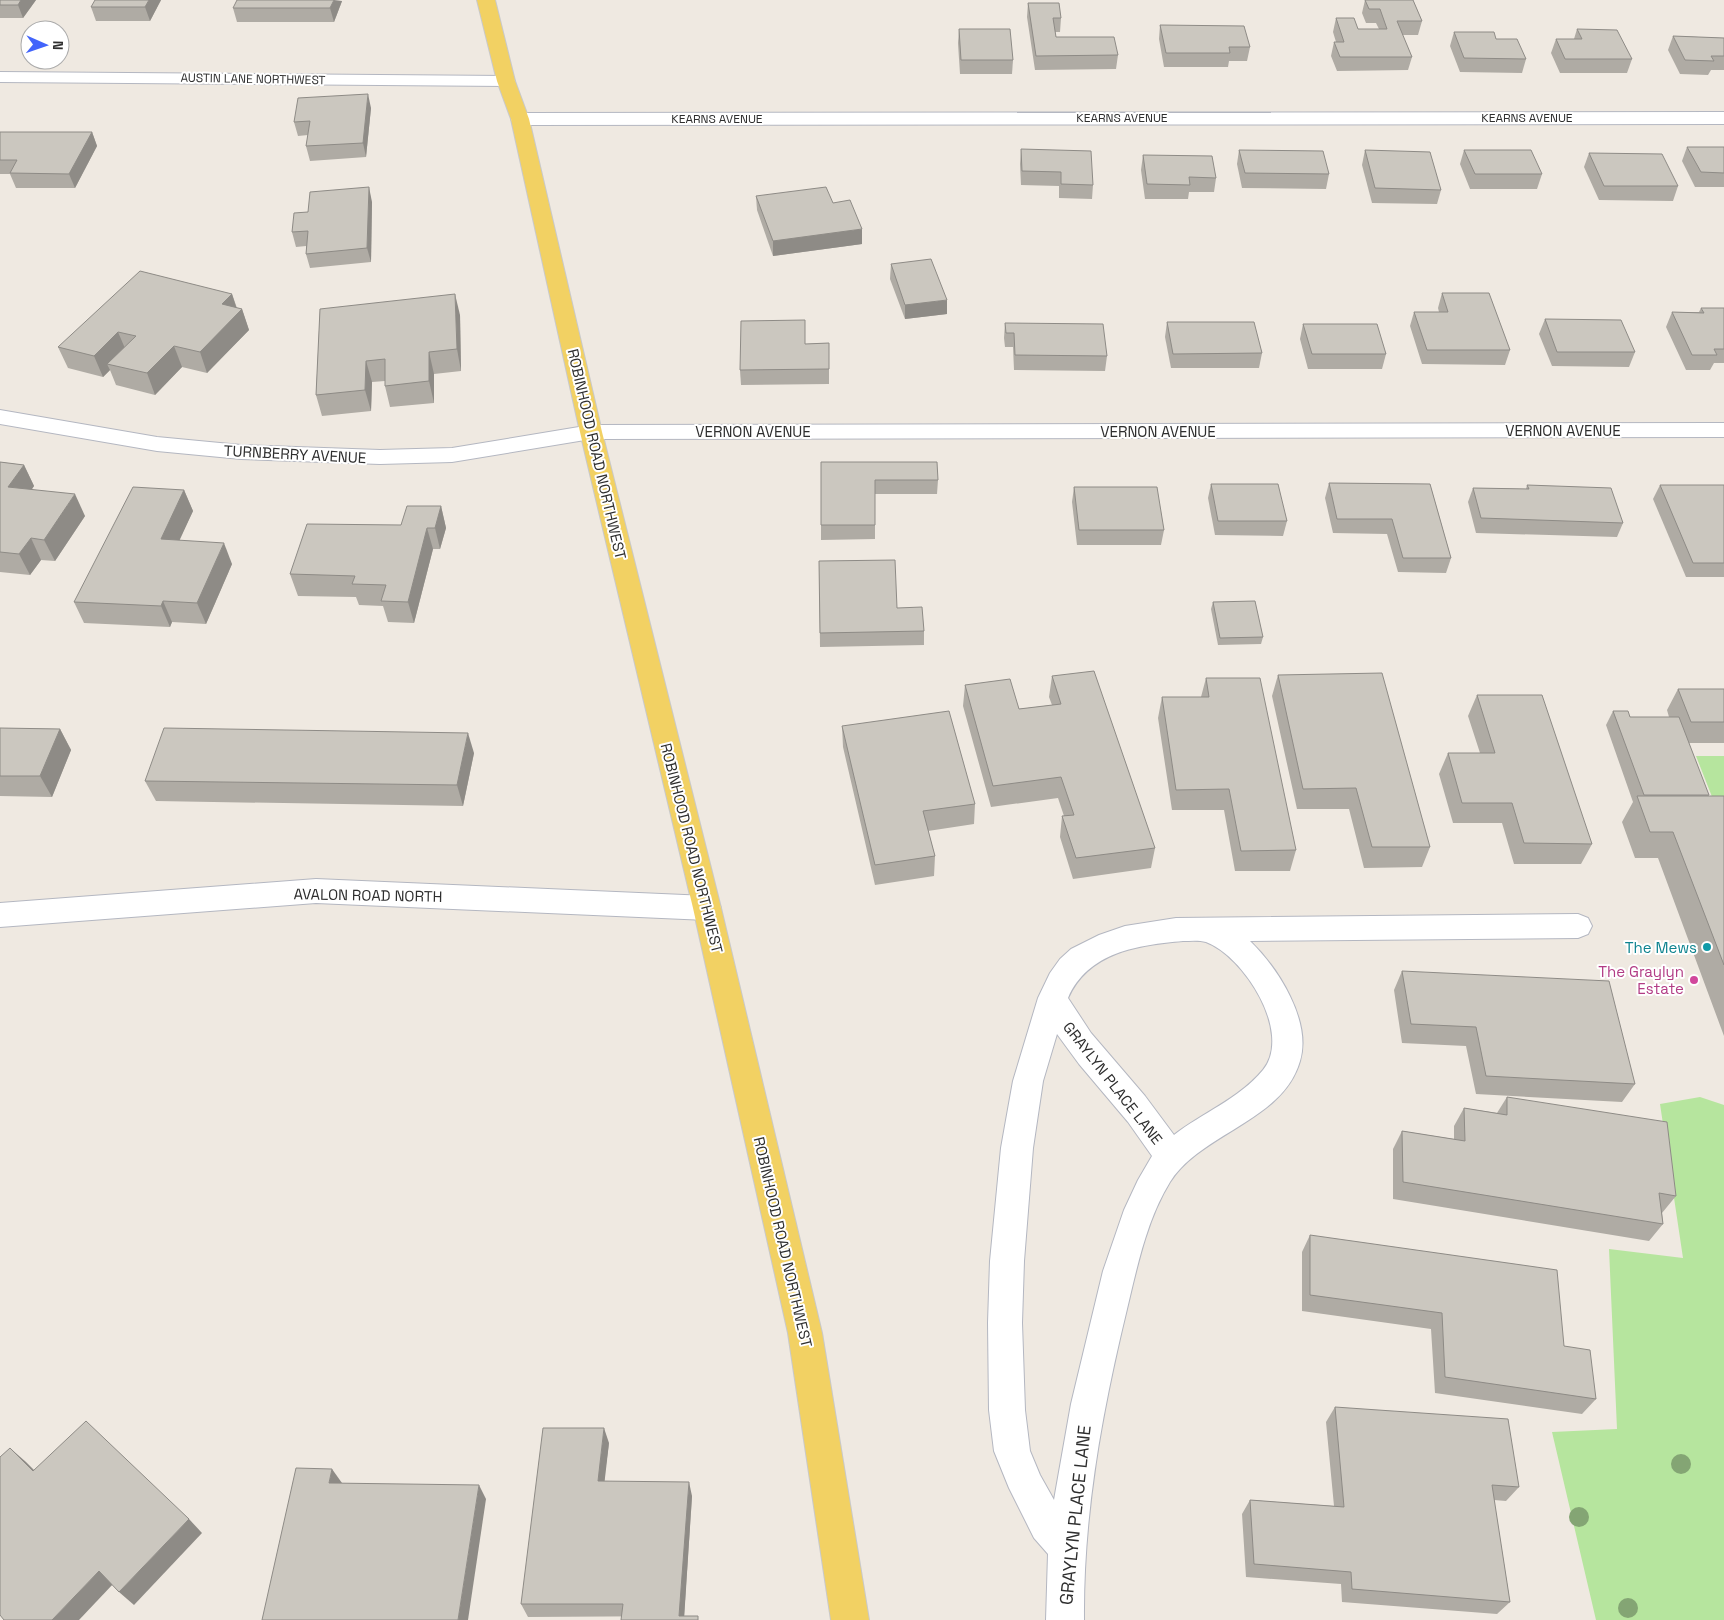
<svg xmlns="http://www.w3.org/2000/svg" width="1724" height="1620" viewBox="0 0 1724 1620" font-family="'Space Grotesk',sans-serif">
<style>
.green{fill:#b6e59e}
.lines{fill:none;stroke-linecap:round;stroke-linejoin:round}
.street-casing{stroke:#b4b7c1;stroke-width:2}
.primary-casing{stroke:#c9c9c9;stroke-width:2}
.street{fill:#fff;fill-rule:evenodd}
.primary{fill:#f2d163;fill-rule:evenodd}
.tree{fill:#84a574}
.wall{fill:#afaba4}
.shaded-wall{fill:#8e8b86}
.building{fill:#cbc7bf;stroke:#8e8b86}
.culture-dot{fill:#0f9aa8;stroke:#fff;stroke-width:2}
.hotel-dot{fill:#d1479c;stroke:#fff;stroke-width:2}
.labels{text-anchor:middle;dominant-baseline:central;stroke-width:4;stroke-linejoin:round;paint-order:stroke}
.far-street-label{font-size:12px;fill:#2e2e2e;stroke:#fff}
.street-label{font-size:15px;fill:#2e2e2e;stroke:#fff}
.culture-label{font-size:15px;fill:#0d838f;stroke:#fff;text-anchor:end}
.hotel-label{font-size:15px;fill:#b23c85;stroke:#fff;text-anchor:end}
.near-street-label{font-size:18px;fill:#2e2e2e;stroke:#fff}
</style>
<rect width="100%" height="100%" fill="#efe9e1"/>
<!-- green -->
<g class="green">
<path d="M1696,756h28v56h-6z"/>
<path d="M1700,1097l24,8v515h-128l-44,-188 65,-3 -8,-180 74,9 -23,-154z"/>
</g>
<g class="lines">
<!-- street casing -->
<g class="street-casing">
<g id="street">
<path d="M0,72l506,4 6,1 3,4 -3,4 -6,1 -506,-4z"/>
<path d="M1724,112v12l-1204,1 -7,-2 -2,-4 2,-4 7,-2z"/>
<path d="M0,410l157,27 84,8 139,5 72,-2 139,-23 1133,-2v14l-1133,2 -139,23 -72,2 -139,-5 -84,-8 -157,-27z"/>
<path d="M316,879l391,17 10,4 4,8 -4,8 -10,4 -391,-17 -316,24v-24z"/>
<path d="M1578,914l10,4 4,8 -4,8 -10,4 -328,3c28,27 62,80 50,120 -17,60 -99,72 -130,121 -23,37 -33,85 -43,127 -25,103 -44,206 -43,311h-38l2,-66 -14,-16 -25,-50 -15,-37 -5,-41 -1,-87 2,-62 11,-113 12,-67 25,-83 12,-25 10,-14 11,-10 28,-14 26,-9 51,-8zM1183,941c7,0 16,-1 23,1 38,14 87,91 57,128 -24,29 -61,43 -89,65l-29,-39 -54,-63 -23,-35c20,-46 70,-53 115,-57zM1057,1034l22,30 49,58 24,34 -14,24 -14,30 -21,61 -32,133 -17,96 -14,-25 -10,-24 -5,-41 -3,-87 2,-62 9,-113 10,-67z"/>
</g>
</g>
<!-- primary casing -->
<g class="primary-casing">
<path id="primary" d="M477,0h18l20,81 14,38 73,313 119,476 101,425 47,287h-38l-43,-287 -95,-425 -113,-476 -69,-313 -14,-38z"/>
</g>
<!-- street -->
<use href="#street" class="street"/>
<!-- primary -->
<use href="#primary" class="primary"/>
</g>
<!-- trees -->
<g class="tree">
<circle cx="1681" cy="1464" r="10"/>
<circle cx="1579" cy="1517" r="10"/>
<circle cx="1628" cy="1608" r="10"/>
</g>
<!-- wall -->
<g class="wall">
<path d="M0,0h36l-13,18h-23z"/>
<path d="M161,0l-11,21h-54l-5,-14z"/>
<path d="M1365,0h48l9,21 -4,14h-16l10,22 -4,13 -71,1 -6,-15 3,-14h2l-3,-10 3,-14 22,11h21l-3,-6h-10l-4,-10z"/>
<path d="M342,1l-8,21h-97l-4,-14z"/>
<path d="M1028,3l33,15 -1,14h-5l1,5 62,18 -2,14 -81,1 -8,-53z"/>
<path d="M1160,25l90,22 -3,14h-18l-1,6h-64l-5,-28z"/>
<path d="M959,29l54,31 -1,14h-52l-2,-31z"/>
<path d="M1577,29l55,30 -5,14h-67l-9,-20 5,-14h18z"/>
<path d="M1454,32l42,7 30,20 -4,14 -62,-1 -10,-26z"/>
<path d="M1673,36l51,2v32h-13l-3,5 -28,-1 -12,-24z"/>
<path d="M371,108l-5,49 -56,4 -4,-15 2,-11 -10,1 -4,-14z"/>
<path d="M0,132h92l5,14 -22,42h-59l-6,-14h-10z"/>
<path d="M1687,147h37v40h-29l-13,-26z"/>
<path d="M1021,149l72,36 -1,14 -33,-1v-12l-38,-1 -1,-21z"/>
<path d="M1239,150l90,24 -3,15 -84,-1 -5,-24z"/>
<path d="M1365,150l76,40 -4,14 -65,-1 -10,-38z"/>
<path d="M1464,150l78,24 -5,15h-67l-10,-25z"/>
<path d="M1589,153l89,33 -5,15 -74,-1 -15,-33z"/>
<path d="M1143,155l73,23 -2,14h-25l-1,7h-43l-4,-29z"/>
<path d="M756,196l77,7 29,41 -89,12 -16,-46z"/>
<path d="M372,202l-1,60 -61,6 -4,-14v-8l-10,1 -4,-15 16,-20z"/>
<path d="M891,264l56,50 -42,5 -15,-40z"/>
<path d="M1442,293l68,57 -5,15 -83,-1 -12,-38 4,-14h25l-1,-4z"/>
<path d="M232,294l5,14 5,1 7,21 -42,43 -25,-6 -27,28 -39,-10 -6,-15 -7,7 -35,-9 -10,-21z"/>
<path d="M1701,308h23v55h-10l-4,7h-24l-20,-43 6,-15h27z"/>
<path d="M320,309l140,6 1,56 -27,3v29l-44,4 -5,-21v-5l-13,1 -1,29 -49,5 -6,-21z"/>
<path d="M1545,319l90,33 -6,15 -77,-1 -13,-32z"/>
<path d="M1167,322l95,31 -3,15h-88l-6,-31z"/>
<path d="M1005,323l102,33 -2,15 -91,-1 -1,-23h-8l-1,-9z"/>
<path d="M1303,324l83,30 -4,15h-74l-8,-30z"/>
<path d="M829,343v41l-88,1 -1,-15 65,-26z"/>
<path d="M0,462l24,3 10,21 -2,3 53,27 -30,45 -14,-1 -11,15 -30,-3z"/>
<path d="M821,462l117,18 -1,14h-62v45l-54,1z"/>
<path d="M1329,483l101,1 21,74 -5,15 -48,-1 -11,-38 -54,-1 -8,-35z"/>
<path d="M1211,484l76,37 -4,15 -68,-1 -7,-37z"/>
<path d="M1527,485l96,38 -6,14 -141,-4 -8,-31 5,-14 53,1z"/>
<path d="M1660,485h64v92h-38l-33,-78z"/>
<path d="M1074,487l90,43 -3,15h-84l-5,-43z"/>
<path d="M184,490l9,21 -14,29 53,24 -26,60 -34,-2 -2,5 -86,-4 -10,-21z"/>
<path d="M441,506l5,22 -6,21h-7l-19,74 -26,-1 -5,-16 -24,-1 -3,-8 -58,-1 -8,-22 111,-49z"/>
<path d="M819,561l78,47 27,23v14l-104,2z"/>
<path d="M1213,602l50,35 -2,7 -43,1 -7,-36z"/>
<path d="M1278,675l152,172 -8,20 -58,1 -15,-59h-52l-25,-113z"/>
<path d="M1052,676l103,172 -4,20 -78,11 -13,-42 2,-21h2l-6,-18 -67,9 -28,-101 2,-21 54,24 33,-4 -3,-8z"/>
<path d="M1206,678l90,172 -6,21h-55l-11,-61h-52l-14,-92 4,-21h39z"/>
<path d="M1678,689h46v54h-35l20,53h15v240l-66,-178h-23l-13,-36 11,-20 -27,-77 7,-14 17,6h39l-2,-7z"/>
<path d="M1477,695l115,149 -11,20h-67l-12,-41h-49l-14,-49 9,-21h32l-12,-37z"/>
<path d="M842,726l133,78 -1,20 -46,7 7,25 -1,20 -59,9 -32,-138z"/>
<path d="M0,728l60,1 11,21 -19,47 -52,-1z"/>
<path d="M474,753l-11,53 -307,-5 -11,-20z"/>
<path d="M1402,971l233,113 -13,18 -146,-8 -10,-48 -64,-3 -8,-53z"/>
<path d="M1507,1097l169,99 -14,17 1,11 -14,17 -256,-42v-50l9,-18 52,8v-13l10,-18 33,5z"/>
<path d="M1310,1235l254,111 32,53 -14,15 -147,-21 -4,-64 -129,-18v-59z"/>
<path d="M1335,1407l184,80 -13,14 -12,-1 16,102 -13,12 -155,-12 -1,-18 -95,-7 -4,-63 8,-14 84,6 -8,-84z"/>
<path d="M609,1443l-5,38 88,15 -8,120 -156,1 -7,-13z"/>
</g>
<!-- shaded-wall -->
<g class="shaded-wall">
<path d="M21,0h15l-13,18 -5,-13z"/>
<path d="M149,0h12l-11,21 -5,-14z"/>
<path d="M334,0l8,1 -8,21 -4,-14z"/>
<path d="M368,94l3,14 -5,49 -3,-14z"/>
<path d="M92,132l5,14 -22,42 -6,-14z"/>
<path d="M369,187l3,15 -1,60 -4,-14z"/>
<path d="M862,229v15l-89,12v-15z"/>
<path d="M232,294l6,19 4,-4 7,21 -42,43 -7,-21 22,-48z"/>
<path d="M455,294l5,21 1,56 -4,-22z"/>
<path d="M947,300v14l-42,5v-14z"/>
<path d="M118,332l9,21 -20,11 3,6 -7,7 -9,-21z"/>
<path d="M174,346l8,21 -27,28 -8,-22z"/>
<path d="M429,352l5,22v29l-5,-22z"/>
<path d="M366,361l6,21 -1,29 -6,-21z"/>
<path d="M24,465l10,21 -15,22 -11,-21z"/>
<path d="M184,490l9,21 -23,50 -9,-22z"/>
<path d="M75,494l10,22 -30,45 -11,-21z"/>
<path d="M441,506l5,22 -6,21 -5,-21z"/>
<path d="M427,528l6,21 -19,74 -6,-21z"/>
<path d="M31,538l10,22 -11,15 -11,-21z"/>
<path d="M224,543l8,21 -26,60 -9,-21z"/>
<path d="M163,601l9,21 -2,5 -9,-21z"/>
<path d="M60,729l11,21 -19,47 -12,-21z"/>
<path d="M468,733l6,20 -11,53 -6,-21z"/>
<path d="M604,1428l5,15 -6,52 -5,-14z"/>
<path d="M10,1448l16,14 23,23 -16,-14z"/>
<path d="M332,1469l10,14h-13z"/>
<path d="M689,1482l3,14 -8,124 -5,-4z"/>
<path d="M479,1485l7,14 -18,121h-10z"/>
<path d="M189,1519l13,14 -68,72 -15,-13z"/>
<path d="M99,1571l15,12 -35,37h-27z"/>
</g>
<!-- building -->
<g class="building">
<path d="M0,0h21l-3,5h-18z"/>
<path d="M95,0h54l-4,7h-54z"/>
<path d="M237,0h97l-4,8h-97z"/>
<path d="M1365,0h48l9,21h-25l15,36h-72l-6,-15h10l-8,-24h18l4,11h29l-7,-20h-11z"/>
<path d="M1028,3h31l2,15h-8l3,19h58l4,18 -82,1z"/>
<path d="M1160,25l84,1 6,21h-21l1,6h-64z"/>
<path d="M959,29h51l3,31h-52z"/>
<path d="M1577,29l40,1 15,29h-67l-9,-20h26z"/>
<path d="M1454,32h40l2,7h21l9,20 -62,-1z"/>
<path d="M1673,36l51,2v18h-13l3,5 -29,-1z"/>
<path d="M368,94l-5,49 -57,3 4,-25 -16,1 4,-24z"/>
<path d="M0,132h92l-23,42 -59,-1 7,-13h-17z"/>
<path d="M1687,147h37v26l-23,-1z"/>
<path d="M1021,149l70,2 2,34 -32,-1v-12l-39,-1z"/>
<path d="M1239,150l84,1 6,23 -84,-1z"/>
<path d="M1365,150l65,2 11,38 -66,-2z"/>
<path d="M1464,150h67l11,24h-67z"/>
<path d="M1589,153l73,1 16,32h-74z"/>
<path d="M1143,155l69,1 4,22 -27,-1 1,8 -43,-1z"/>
<path d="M369,187l-2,61 -61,6 2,-23 -16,1 2,-19 14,-1 2,-20z"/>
<path d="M826,187l7,16 17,-3 12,29 -89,12 -17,-45z"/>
<path d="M931,259l16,41 -42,5 -14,-41z"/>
<path d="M140,271l92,23 -10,10 20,5 -42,43 -26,-6 -27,27 -40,-9 29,-28 -18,-4 -24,24 -36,-9z"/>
<path d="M1442,293h47l21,57h-83l-13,-38h34z"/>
<path d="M455,294l2,55 -28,3v29l-44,5v-27l-19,2 -1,29 -49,5 4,-86z"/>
<path d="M1701,308h23v41h-10l3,6h-25l-20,-43 32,1z"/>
<path d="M1545,319l76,1 14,32h-78z"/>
<path d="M805,320v24l24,-1v26l-89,1 1,-49z"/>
<path d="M1167,322h87l8,31 -89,1z"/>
<path d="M1005,323l98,1 4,32 -92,-1 -1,-22h-8z"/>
<path d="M1303,324h74l9,30h-74z"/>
<path d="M0,462l24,3 -16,22 67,7 -31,46 -13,-2 -12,16 -19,-2z"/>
<path d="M821,462h116l1,18h-63v45h-54z"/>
<path d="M1329,483l101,1 21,74h-48l-11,-39h-55z"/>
<path d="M1211,484h67l9,37h-69z"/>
<path d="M1527,485l84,3 12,35 -142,-5 -8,-30 56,1z"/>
<path d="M1660,485h64v78h-31z"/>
<path d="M133,487l51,3 -23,49 63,4 -27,60 -34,-2 -2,5 -87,-4z"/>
<path d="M1074,487h83l7,43h-85z"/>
<path d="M407,506h34l-6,22h-8l-19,74 -27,-1 5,-16 -34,-1 3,-8 -65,-2 17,-50 94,1z"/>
<path d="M895,560l2,48 25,-1 2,24 -104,2 -1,-72z"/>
<path d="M1255,601l8,36 -43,1 -7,-36z"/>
<path d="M1094,671l61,177 -79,10 -14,-42 12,-1 -13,-38 -68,9 -28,-101 45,-6 9,30 42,-5 -9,-28z"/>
<path d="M1382,673l48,174h-58l-16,-59 -53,1 -25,-114z"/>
<path d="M1206,678h54l36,172 -55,1 -12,-62 -53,1 -14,-93h47z"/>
<path d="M1678,689h46v33h-33z"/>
<path d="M1477,695h65l50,149 -68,-1 -12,-40h-50l-14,-50h47z"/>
<path d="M949,711l26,93 -52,7 12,45 -60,9 -33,-139z"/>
<path d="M1613,711h15l2,6h49l30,78h-65z"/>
<path d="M0,728l60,1 -20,47h-40z"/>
<path d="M164,728l304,5 -11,52 -312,-4z"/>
<path d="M1637,796h87v169l-51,-133h-23z"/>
<path d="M1402,971l207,10 26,103 -149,-8 -10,-49 -65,-3z"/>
<path d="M1507,1097l160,25 9,74 -17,-3 4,31 -260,-42 -1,-51 63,10 -1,-33 43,7z"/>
<path d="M1310,1235l247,35 7,76 26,4 6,49 -151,-22 -3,-64 -132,-18z"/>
<path d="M1335,1407l173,12 11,68 -27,-2 18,117 -158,-13 -1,-17 -97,-8 -4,-64 94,7z"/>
<path d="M86,1421l103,98 -70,73 -20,-21 -47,49h-48l-4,-5v-158l10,-9 23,23z"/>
<path d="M543,1428h61l-6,53 91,1 -10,134h19v4h-77l2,-16h-102z"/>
<path d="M296,1468l36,1 -3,14 150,2 -21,135h-196z"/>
</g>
<!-- markers -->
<circle class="culture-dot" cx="1707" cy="947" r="5"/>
<circle class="hotel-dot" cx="1694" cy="980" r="5"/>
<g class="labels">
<!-- far-street labels -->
<g class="far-street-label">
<text transform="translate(253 79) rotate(1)">AUSTIN LANE NORTHWEST</text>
<text x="1122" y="118">KEARNS AVENUE</text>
<text x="1527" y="118">KEARNS AVENUE</text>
<text x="717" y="119">KEARNS AVENUE</text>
</g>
<!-- street labels -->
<g class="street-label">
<text x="1563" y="430">VERNON AVENUE</text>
<text x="753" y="431">VERNON AVENUE</text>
<text x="1158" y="431">VERNON AVENUE</text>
<text transform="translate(295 454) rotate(3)">TURNBERRY AVENUE</text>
<text transform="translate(597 454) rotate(77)">ROBINHOOD ROAD NORTHWEST</text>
<text transform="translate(692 848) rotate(76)">ROBINHOOD ROAD NORTHWEST</text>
<text transform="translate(368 895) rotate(1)">AVALON ROAD NORTH</text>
<text transform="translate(1113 1083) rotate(52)">GRAYLYN PLACE LANE</text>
<text transform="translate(783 1242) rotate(77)">ROBINHOOD ROAD NORTHWEST</text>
</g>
<!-- culture labels -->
<g class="culture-label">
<text x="1697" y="947">The Mews</text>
</g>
<!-- hotel labels -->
<g class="hotel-label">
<text x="1684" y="971">The Graylyn<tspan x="1684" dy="17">Estate</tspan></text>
</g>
<!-- near-street labels -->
<g class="near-street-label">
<text transform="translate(1075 1515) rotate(-84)">GRAYLYN PLACE LANE</text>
</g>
</g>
<!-- north arrow -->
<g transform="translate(45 45) rotate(92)"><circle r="24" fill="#ffffff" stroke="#ababab"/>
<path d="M0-4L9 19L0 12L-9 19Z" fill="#4264fb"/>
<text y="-8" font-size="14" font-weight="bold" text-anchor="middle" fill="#2e2e2e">N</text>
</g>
</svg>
